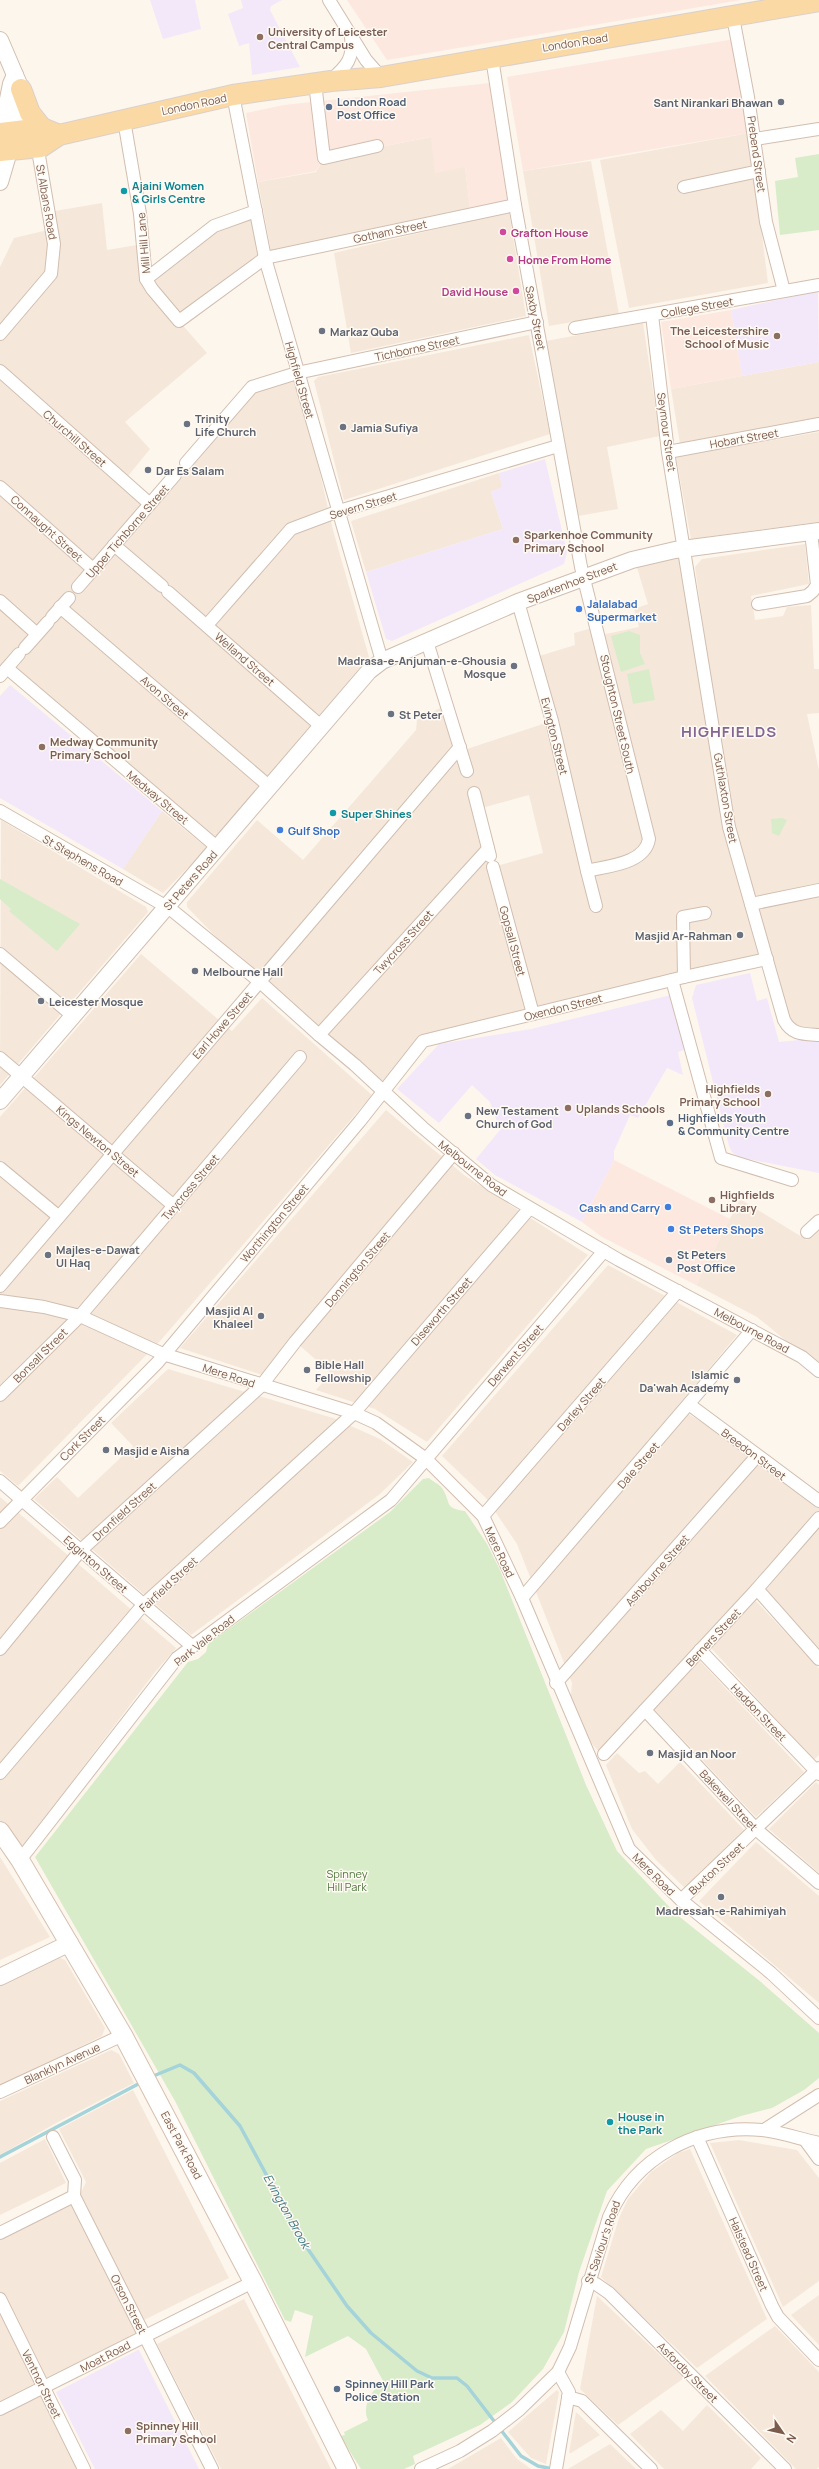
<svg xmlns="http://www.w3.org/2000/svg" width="819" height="2469" viewBox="0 0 819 2469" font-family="Manrope,sans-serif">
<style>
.residential{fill:#f5e8da;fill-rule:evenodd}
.commercial{fill:#fde8e0}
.education{fill:#f3e8fa}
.green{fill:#d8ecc9}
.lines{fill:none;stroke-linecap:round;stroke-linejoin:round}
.stream{stroke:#a5d3da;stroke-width:3.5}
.minor-casing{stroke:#d1beb0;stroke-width:14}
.tertiary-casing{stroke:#d1beb0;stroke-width:18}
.secondary-casing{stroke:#d6c0b0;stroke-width:20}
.primary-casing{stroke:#dad1cd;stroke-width:22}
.minor{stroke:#fff;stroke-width:12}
.tertiary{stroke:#fff;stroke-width:16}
.secondary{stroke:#fff;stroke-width:18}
.primary{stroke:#fbd9a5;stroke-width:20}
.education-dot{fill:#8d6e63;stroke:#fffaf3;stroke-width:1.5}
.worship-dot{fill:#6b7280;stroke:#fffaf3;stroke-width:1.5}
.service-dot{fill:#5c6f8a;stroke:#fffaf3;stroke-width:1.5}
.culture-dot{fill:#0f9aa8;stroke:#fffaf3;stroke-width:1.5}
.hotel-dot{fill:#d1479c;stroke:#fffaf3;stroke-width:1.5}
.shop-dot{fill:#3f7fe0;stroke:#fffaf3;stroke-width:1.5}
.labels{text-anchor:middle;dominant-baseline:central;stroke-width:3;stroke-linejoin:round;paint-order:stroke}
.education-label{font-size:11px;font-weight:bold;fill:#785e54;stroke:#fffaf3;text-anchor:start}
.street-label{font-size:11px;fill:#7a5c4d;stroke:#fffaf3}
.service-label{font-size:11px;font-weight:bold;fill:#4e5e75;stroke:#fffaf3;text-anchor:start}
.worship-label{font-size:11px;font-weight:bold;fill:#5b616d;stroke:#fffaf3;text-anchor:start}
.culture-label{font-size:11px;font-weight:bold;fill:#0d838f;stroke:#fffaf3;text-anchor:start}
.hotel-label{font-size:11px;font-weight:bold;fill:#b23c85;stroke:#fffaf3;text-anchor:start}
.shop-label{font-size:11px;font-weight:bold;fill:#366cbe;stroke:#fffaf3;text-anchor:start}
.park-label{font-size:11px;fill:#537a41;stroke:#fffaf3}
.water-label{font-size:12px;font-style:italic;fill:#437c86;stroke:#fffaf3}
.district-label{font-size:15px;font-weight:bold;letter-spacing:1px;fill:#846695;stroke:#fffaf3}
</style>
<rect width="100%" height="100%" fill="#fdf6ec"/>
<!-- residential -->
<g class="residential">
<path d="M749,133l19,150 -139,25 -29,-148z"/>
<path d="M431,137l34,30 5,41 -199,43 -13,-69 58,-10 8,-14z"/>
<path d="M591,161l28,153 -70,12 -26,-155z"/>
<path d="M102,203l5,47 36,-6 3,34 68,-52 42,-15 9,47 -86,63 28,32 -82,69 25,27 -26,32 26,23 102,-117 45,-14 36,157 36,127 -153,180 -209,-168 -7,7v-409l14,-29 38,-9 -3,-17z"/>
<path d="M509,212l17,104 -175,37 -17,-100z"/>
<path d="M643,323l17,113 -53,11 11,62 -40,7 -32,-175z"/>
<path d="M529,335l21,99 -206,66 -30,-119 4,-4z"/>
<path d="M819,362v56l-139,26 -9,-55z"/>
<path d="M819,432v90l-128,17 -15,-82z"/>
<path d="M499,473l4,14 -12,5 12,37 -137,43 -15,-51z"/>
<path d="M805,544l4,40 -58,12 4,24 28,-4 4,-9 24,-2 3,64h5v44l-12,1 12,56v119l-66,14 -22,-77 -36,-259 7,-8z"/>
<path d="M684,551l45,276 23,79 67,-15v141l-29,-6 -23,-67 -343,82 -41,51 -124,-111 -72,-74v-5l70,-82 46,40 113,-130 1,-10 31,-16 13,47 91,-30 -16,-64 39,-12 -1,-12 22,-6 5,8 38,-8 -5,-18 14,-5 -13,-43zM529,795l14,58 -50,14 -15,-58z"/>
<path d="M162,811l45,37 -44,45 -40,-24z"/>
<path d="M1,820l145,87 2,5 -148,173z"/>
<path d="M141,954l91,77 30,-33 110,97 -211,245 -143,146 -18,-15v-354z"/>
<path d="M386,1110l78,65 124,80 -161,187 -52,-33 -59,-19 15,-17 -40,-35 -29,37 -82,-27z"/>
<path d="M740,1199l67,41 12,-11v139l-62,-51 -61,-32z"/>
<path d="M608,1265l129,70 -60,72 80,49 62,45v158l-62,-70 -157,164 -28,-32 -3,-7 3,-31 -55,-139 -31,-46 -44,-42z"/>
<path d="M168,1369l165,49 47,21 33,23 -33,32 -189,141 -157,-136 23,-22 21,21 55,-52 -22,-23z"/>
<path d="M0,1497l176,151 -21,24 -128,169 -7,19 -20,-29z"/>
<path d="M755,1600l64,68v87l-5,5 -103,-112z"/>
<path d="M700,1661l104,111 -48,45 -102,-108z"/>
<path d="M617,1753l22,20 6,-2 13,13 22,-22 65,69 -60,57 -29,-28 -24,-31 -26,-64z"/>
<path d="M816,1782l3,3v88l-50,-44z"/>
<path d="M756,1842l63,54v107l-120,-102z"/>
<path d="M0,1857l50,80 -50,23z"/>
<path d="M58,1957l7,3 40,68 -3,8 -102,50v-100z"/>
<path d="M111,2050l8,4 15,29 -78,40 -56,32v-54z"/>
<path d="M133,2090l96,188 -85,42 -64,-125 6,-13 -27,-53z"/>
<path d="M45,2139l21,44 -66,32v-52z"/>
<path d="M739,2140l58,10 22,28v103l-36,26 -73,-164z"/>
<path d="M690,2149l77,170 -70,49 -96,-91 18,-59 9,-19 23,-27 27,-19z"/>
<path d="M74,2196l71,140 -101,50 40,83h-84v-238z"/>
<path d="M819,2295v50l-28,-30z"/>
<path d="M597,2296l87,82 -66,47 -38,-36z"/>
<path d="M244,2299l87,170h-110l-64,-125z"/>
<path d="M775,2326l44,46v95l-2,2h-21l-91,-93z"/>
<path d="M557,2390l2,2 -13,72 -15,-6 -23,-26z"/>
<path d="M707,2405l54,53 -10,11h-87l-34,-35 31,-24 22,21z"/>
<path d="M576,2412l24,23 -29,18h-2z"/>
<path d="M501,2438l15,20 15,11h-83z"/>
<path d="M610,2444l26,25h-68z"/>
</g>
<!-- commercial -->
<g class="commercial">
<path d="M347,0h394l-354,60z"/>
<path d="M735,39l14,94 -226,38 -16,-94z"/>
<path d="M490,83l20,118 -40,7 -5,-41 -30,6 -4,-36 -107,21 -8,13 -58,11 -12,-69 38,-8z"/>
<path d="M731,310l11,66 -71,13 -10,-67z"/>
<path d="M614,1160l116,59 -34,66 -94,-48 -20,-15z"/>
</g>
<!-- education -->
<g class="education">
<path d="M150,0h45l6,29 -38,10z"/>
<path d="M241,0h41l-11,6 -1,4 30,57 -48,8 -3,-32 -10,3 -11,-32 15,-6z"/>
<path d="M818,291l1,71 -77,14 -11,-66z"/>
<path d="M545,459l22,93 -3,12 -172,77 -6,-2 -20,-67 137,-43 -12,-37 11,-5 -3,-14z"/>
<path d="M10,685l152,126 -39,58 -123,-71v-102z"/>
<path d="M750,973l7,28 10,-3 12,44 40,-4v135l-81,-16 -6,-5 -3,-6 -37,-148 4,-13z"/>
<path d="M671,995l16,54 -9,3 5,23 -16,-7 -29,50 -8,-3 -16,36v9l-32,62 -87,-47 -19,-16 24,-29 -10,-28 -18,-17 -33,38 -42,-34 42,-45 92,-15z"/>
<path d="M138,2350h1l60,119h-104l-39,-77z"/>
</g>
<!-- green -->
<g class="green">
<path d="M819,154v76l-39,5 -5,-54 23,-4 -3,-19z"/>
<path d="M629,631l11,4v18l5,11 -24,8 -10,-36z"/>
<path d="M649,669l6,31 -22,4 -6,-30z"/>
<path d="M782,818l5,2 -8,16 -7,-3 -1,-14z"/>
<path d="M0,879l80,45 -23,27 -48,-40 2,-2 -11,-10z"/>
<path d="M429,1478c3,3 10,6 13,10 10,15 1,20 23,23l22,33 13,26 86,215 31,66 59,63 85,68 58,51v45l-15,12 -32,18 -31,8 -95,33 -39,42 -28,81 -15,60 -21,37 -31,33 -32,23 -67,31 2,8 -11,5h-43l-21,-33 5,-1 -1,-3 24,-12c-7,-14 5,-31 15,-39l-17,-32 -18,-13 -43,21 8,-41 -18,-6 -4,12 -6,-2 -110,-219 -140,-244 153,-195 10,-3 8,-7 2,-8 182,-132 33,-33z"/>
</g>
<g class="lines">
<!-- stream -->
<g class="stream">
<path d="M151,2077l29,-12 14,8 46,53 61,113 46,67 24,27 46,38 15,7h25l10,8 54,70 17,10 15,3"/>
<path d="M0,2157l142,-75"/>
</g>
<!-- minor casing -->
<g class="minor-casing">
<g id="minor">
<path d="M329,0l37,60 15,17"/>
<path d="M733,17l15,80 18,125 18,69"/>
<path d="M492,58l23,147 66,362 68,272c-4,25 -42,27 -62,32l-35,-150 -34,-119"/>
<path d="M331,80c16,-14 23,-22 20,-43"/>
<path d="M315,83l9,75 53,-12"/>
<path d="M233,95l32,163 117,403"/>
<path d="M124,120l16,94 6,65 6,10 27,32 86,-63 250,-53"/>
<path d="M755,139l64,-10"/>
<path d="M684,187l75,-16"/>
<path d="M146,279l68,-53 42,-15"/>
<path d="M652,315l16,137 61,375 55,193c8,15 19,14 35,15"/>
<path d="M575,328l244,-43"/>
<path d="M0,334l51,-60 3,-30 -15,-88 2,-9"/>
<path d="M0,371l150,133"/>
<path d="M668,452l151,-28"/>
<path d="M186,463l66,-76 45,-14 240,-51"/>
<path d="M0,487l93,82"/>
<path d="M114,545l48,41"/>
<path d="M78,587l97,-112"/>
<path d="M168,592l154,135"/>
<path d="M0,601l37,33"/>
<path d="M758,604l49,-8 6,-5 4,-6 -6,-53"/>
<path d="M60,607l210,180"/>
<path d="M52,617l17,-19"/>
<path d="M207,625l84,-96 48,-18 219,-65"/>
<path d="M25,648l23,-26"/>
<path d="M429,648l38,123"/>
<path d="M7,668l211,180"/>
<path d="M0,676l19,-22"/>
<path d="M474,793l16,63"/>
<path d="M0,811l167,96"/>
<path d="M493,867l40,147"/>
<path d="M587,871l9,35"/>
<path d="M751,904l68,-14"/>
<path d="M168,907l91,74 60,54 36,30 67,62 69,58 128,75 183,97 17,14"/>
<path d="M0,954l73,62"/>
<path d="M684,977l-1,-60 22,-4"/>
<path d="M672,980l49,178 71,22"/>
<path d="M319,1035l169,-186"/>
<path d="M0,1058l174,148"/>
<path d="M0,1168l58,48"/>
<path d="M807,1232l12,-11"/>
<path d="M0,1286l460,-539"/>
<path d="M0,1301l44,6 36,9 83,38 191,59 22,10 50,36 57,57 39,82 107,251 52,51 90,73 48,45"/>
<path d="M0,1395l80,-79 220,-259"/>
<path d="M690,1405l129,96"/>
<path d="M0,1481l192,165"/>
<path d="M483,1516l195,-225"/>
<path d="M0,1522l158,-160 202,-241 63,-80 261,-64 83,-18"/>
<path d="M757,1589l62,70"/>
<path d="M522,1598l230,-268"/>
<path d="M0,1649l81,-99 180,-164 34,-44 159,-189"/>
<path d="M700,1650l119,124"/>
<path d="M556,1683l201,-227"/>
<path d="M645,1710l112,120 62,53"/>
<path d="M604,1754l153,-165 62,-71"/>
<path d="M0,1773l143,-168 211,-192 175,-204"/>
<path d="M20,1860l157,-202 214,-158 213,-249"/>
<path d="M681,1900l138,-132"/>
<path d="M0,2092l123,-57"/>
<path d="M764,2130l55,-35"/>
<path d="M53,2137l22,43 -1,16 138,273"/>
<path d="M697,2137l75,169 6,11 41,43"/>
<path d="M805,2140l14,19"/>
<path d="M0,2233l74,-37"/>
<path d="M588,2281l8,3 13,9 176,176"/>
<path d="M0,2299l84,170"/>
<path d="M568,2397l14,4 69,68"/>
<path d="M0,2409l253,-127"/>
<path d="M421,2469l39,-18 32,-20 27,-21 39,-38 12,-25 39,-130c26,-60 88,-93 153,-87 19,2 38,9 57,13"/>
<path d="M556,2469l13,-77 -11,-20"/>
</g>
</g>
<!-- tertiary casing -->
<g class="tertiary-casing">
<g id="tertiary">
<path d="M0,40l21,49 -6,42 -15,51"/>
<path d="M0,139l11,-55 4,-9"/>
<path d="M0,1101l369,-430 13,-10 136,-59 114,-42 43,-10 144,-19"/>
<path d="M0,1977l70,-34"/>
</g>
</g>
<!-- secondary casing -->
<g class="secondary-casing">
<path id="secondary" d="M0,1831l20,29 103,175 130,247 94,187"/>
</g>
<!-- primary casing -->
<g class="primary-casing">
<g id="primary">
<path d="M21,89l9,24 12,15"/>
<path d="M0,133l42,-5 17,7"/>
<path d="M0,151l41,-4 18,-12 174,-40 98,-14 50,-4 438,-76"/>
</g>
</g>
<!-- minor -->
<use href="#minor" class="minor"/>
<!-- tertiary -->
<use href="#tertiary" class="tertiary"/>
<!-- secondary -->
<use href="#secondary" class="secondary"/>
<!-- primary -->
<use href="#primary" class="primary"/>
</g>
<!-- markers -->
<g class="education-dot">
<circle cx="260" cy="37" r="4"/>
<circle cx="777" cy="336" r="4"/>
<circle cx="516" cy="540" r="4"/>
<circle cx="42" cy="747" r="4"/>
<circle cx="768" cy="1094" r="4"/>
<circle cx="568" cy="1108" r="4"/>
<circle cx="712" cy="1200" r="4"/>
<circle cx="128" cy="2431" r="4"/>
</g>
<g class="worship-dot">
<circle cx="781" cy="102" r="4"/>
<circle cx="322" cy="331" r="4"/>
<circle cx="187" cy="424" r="4"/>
<circle cx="343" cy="427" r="4"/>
<circle cx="148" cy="470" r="4"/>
<circle cx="514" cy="666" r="4"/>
<circle cx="391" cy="714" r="4"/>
<circle cx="740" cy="935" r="4"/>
<circle cx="195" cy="971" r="4"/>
<circle cx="41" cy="1001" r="4"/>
<circle cx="468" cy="1116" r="4"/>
<circle cx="48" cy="1255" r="4"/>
<circle cx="261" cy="1316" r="4"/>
<circle cx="307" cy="1370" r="4"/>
<circle cx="737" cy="1380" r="4"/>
<circle cx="106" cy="1450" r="4"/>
<circle cx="650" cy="1753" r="4"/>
<circle cx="721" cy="1897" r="4"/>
</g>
<g class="service-dot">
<circle cx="329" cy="107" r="4"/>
<circle cx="670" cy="1123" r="4"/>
<circle cx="669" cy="1260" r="4"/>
<circle cx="337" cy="2389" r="4"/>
</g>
<g class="culture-dot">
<circle cx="124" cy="191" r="4"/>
<circle cx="333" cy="813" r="4"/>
<circle cx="610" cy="2122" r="4"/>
</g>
<g class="hotel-dot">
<circle cx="503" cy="232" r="4"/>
<circle cx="510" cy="259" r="4"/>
<circle cx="516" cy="291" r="4"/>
</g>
<g class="shop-dot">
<circle cx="579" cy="609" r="4"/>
<circle cx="280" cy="830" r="4"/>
<circle cx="668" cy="1207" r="4"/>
<circle cx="671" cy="1229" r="4"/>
</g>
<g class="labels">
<!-- education labels -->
<g class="education-label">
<text x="268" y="31">University of Leicester<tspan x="268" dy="13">Central Campus</tspan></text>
<text x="769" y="330" text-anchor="end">The Leicestershire<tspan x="769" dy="13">School of Music</tspan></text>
<text x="524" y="534">Sparkenhoe Community<tspan x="524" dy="13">Primary School</tspan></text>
<text x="50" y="741">Medway Community<tspan x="50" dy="13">Primary School</tspan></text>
<text x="760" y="1088" text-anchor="end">Highfields<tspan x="760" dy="13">Primary School</tspan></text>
<text x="576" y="1108">Uplands Schools</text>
<text x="720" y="1194">Highfields<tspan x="720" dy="13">Library</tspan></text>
<text x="136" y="2425">Spinney Hill<tspan x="136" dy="13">Primary School</tspan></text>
</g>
<!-- street labels -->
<g class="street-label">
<text transform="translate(575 42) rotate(-9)">London Road</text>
<text transform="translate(194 104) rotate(-12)">London Road</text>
<text transform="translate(757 154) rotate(82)">Prebend Street</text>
<text transform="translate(47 202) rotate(80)">St Albans Road</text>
<text transform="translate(390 231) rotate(-12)">Gotham Street</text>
<text transform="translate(143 243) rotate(-95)">Mill Hill Lane</text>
<text transform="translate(697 307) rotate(-10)">College Street</text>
<text transform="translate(536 318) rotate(79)">Saxby Street</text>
<text transform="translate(417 348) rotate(-12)">Tichborne Street</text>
<text transform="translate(300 380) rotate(74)">Highfield Street</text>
<text transform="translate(667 432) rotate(82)">Seymour Street</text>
<text transform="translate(75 438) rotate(41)">Churchill Street</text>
<text transform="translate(744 438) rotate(-10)">Hobart Street</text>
<text transform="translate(363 505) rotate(-17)">Severn Street</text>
<text transform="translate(47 528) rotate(42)">Connaught Street</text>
<text transform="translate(127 531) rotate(-49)">Upper Tichborne Street</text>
<text transform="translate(572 582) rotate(-21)">Sparkenhoe Street</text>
<text transform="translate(245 659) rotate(41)">Welland Street</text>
<text transform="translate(165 697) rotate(41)">Avon Street</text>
<text transform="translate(618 714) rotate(77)">Stoughton Street South</text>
<text transform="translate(555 736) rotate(76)">Evington Street</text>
<text transform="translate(158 797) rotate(40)">Medway Street</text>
<text transform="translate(726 798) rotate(80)">Guthlaxton Street</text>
<text transform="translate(83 860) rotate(30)">St Stephens Road</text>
<text transform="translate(190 880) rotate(-49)">St Peters Road</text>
<text transform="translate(513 941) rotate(75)">Gopsall Street</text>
<text transform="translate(403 942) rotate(-48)">Twycross Street</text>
<text transform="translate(563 1007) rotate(-14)">Oxendon Street</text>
<text transform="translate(222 1025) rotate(-49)">Earl Howe Street</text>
<text transform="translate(98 1141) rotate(40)">Kings Newton Street</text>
<text transform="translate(473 1168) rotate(38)">Melbourne Road</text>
<text transform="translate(190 1187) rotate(-50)">Twycross Street</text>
<text transform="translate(274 1223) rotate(-50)">Worthington Street</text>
<text transform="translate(357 1269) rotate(-50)">Donnington Street</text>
<text transform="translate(441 1311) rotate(-49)">Diseworth Street</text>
<text transform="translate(752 1330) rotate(28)">Melbourne Road</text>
<text transform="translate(40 1355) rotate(-45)">Bonsall Street</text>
<text transform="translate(515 1355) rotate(-49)">Derwent Street</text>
<text transform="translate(229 1375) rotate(18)">Mere Road</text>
<text transform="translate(581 1404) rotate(-49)">Darley Street</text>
<text transform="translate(82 1438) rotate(-45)">Cork Street</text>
<text transform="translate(754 1454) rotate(37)">Breedon Street</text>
<text transform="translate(638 1465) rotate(-49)">Dale Street</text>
<text transform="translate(124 1511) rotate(-42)">Dronfield Street</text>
<text transform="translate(500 1552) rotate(65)">Mere Road</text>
<text transform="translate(96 1564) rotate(41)">Egginton Street</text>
<text transform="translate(657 1570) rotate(-49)">Ashbourne Street</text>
<text transform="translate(168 1584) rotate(-43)">Fairfield Street</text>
<text transform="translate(713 1637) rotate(-47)">Berners Street</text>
<text transform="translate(204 1640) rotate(-39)">Park Vale Road</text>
<text transform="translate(759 1712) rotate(46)">Haddon Street</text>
<text transform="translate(729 1800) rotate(47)">Bakewell Street</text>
<text transform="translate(716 1868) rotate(-43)">Buxton Street</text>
<text transform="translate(654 1874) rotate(45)">Mere Road</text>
<text transform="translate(62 2063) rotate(-25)">Blanklyn Avenue</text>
<text transform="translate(182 2145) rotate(62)">East Park Road</text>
<text transform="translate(602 2242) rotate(-71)">St Saviour's Road</text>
<text transform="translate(749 2254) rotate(66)">Halstead Street</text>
<text transform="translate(129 2304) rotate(63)">Orson Street</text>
<text transform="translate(105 2356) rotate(-27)">Moat Road</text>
<text transform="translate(688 2372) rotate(45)">Asfordby Street</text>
<text transform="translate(42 2384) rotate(64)">Ventnor Street</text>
</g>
<!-- service labels -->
<g class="service-label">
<text x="337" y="101">London Road<tspan x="337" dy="13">Post Office</tspan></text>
<text x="678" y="1117">Highfields Youth<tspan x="678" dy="13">&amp; Community Centre</tspan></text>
<text x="677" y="1254">St Peters<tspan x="677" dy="13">Post Office</tspan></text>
<text x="345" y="2383">Spinney Hill Park<tspan x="345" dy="13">Police Station</tspan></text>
</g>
<!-- worship labels -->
<g class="worship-label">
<text x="773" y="102" text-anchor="end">Sant Nirankari Bhawan</text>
<text x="330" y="331">Markaz Quba</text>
<text x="195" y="418">Trinity<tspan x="195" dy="13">Life Church</tspan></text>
<text x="351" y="427">Jamia Sufiya</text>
<text x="156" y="470">Dar Es Salam</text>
<text x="506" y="660" text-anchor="end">Madrasa-e-Anjuman-e-Ghousia<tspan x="506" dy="13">Mosque</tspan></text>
<text x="399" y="714">St Peter</text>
<text x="732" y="935" text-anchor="end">Masjid Ar-Rahman</text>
<text x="203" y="971">Melbourne Hall</text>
<text x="49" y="1001">Leicester Mosque</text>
<text x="476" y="1110">New Testament<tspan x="476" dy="13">Church of God</tspan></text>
<text x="56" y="1249">Majles-e-Dawat<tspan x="56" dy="13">Ul Haq</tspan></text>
<text x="253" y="1310" text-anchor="end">Masjid Al<tspan x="253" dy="13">Khaleel</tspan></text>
<text x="315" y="1364">Bible Hall<tspan x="315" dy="13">Fellowship</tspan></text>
<text x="729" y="1374" text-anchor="end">Islamic<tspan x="729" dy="13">Da'wah Academy</tspan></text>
<text x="114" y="1450">Masjid e Aisha</text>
<text x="658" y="1753">Masjid an Noor</text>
<text x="721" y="1910" text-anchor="middle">Madressah-e-Rahimiyah</text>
</g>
<!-- culture labels -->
<g class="culture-label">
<text x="132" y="185">Ajaini Women<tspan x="132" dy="13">&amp; Girls Centre</tspan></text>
<text x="341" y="813">Super Shines</text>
<text x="618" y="2116">House in<tspan x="618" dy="13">the Park</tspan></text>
</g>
<!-- hotel labels -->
<g class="hotel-label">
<text x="511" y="232">Grafton House</text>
<text x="518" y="259">Home From Home</text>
<text x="508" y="291" text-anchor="end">David House</text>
</g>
<!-- shop labels -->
<g class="shop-label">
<text x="587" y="603">Jalalabad<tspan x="587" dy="13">Supermarket</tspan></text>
<text x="288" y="830">Gulf Shop</text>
<text x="660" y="1207" text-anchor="end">Cash and Carry</text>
<text x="679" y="1229">St Peters Shops</text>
</g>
<!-- park labels -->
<g class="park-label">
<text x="347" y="1873">Spinney<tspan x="347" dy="13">Hill Park</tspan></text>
</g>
<!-- water labels -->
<g class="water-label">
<text transform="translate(287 2211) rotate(61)">Evington Brook</text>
</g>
<!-- district labels -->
<g class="district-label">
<text x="729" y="731">HIGHFIELDS</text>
</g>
</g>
<!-- north arrow -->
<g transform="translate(783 2433) rotate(124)" stroke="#fffaf3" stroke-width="3" paint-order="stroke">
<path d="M0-3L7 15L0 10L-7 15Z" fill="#7a5c4d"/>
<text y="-6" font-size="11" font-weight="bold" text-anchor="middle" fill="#7a5c4d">N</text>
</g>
</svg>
